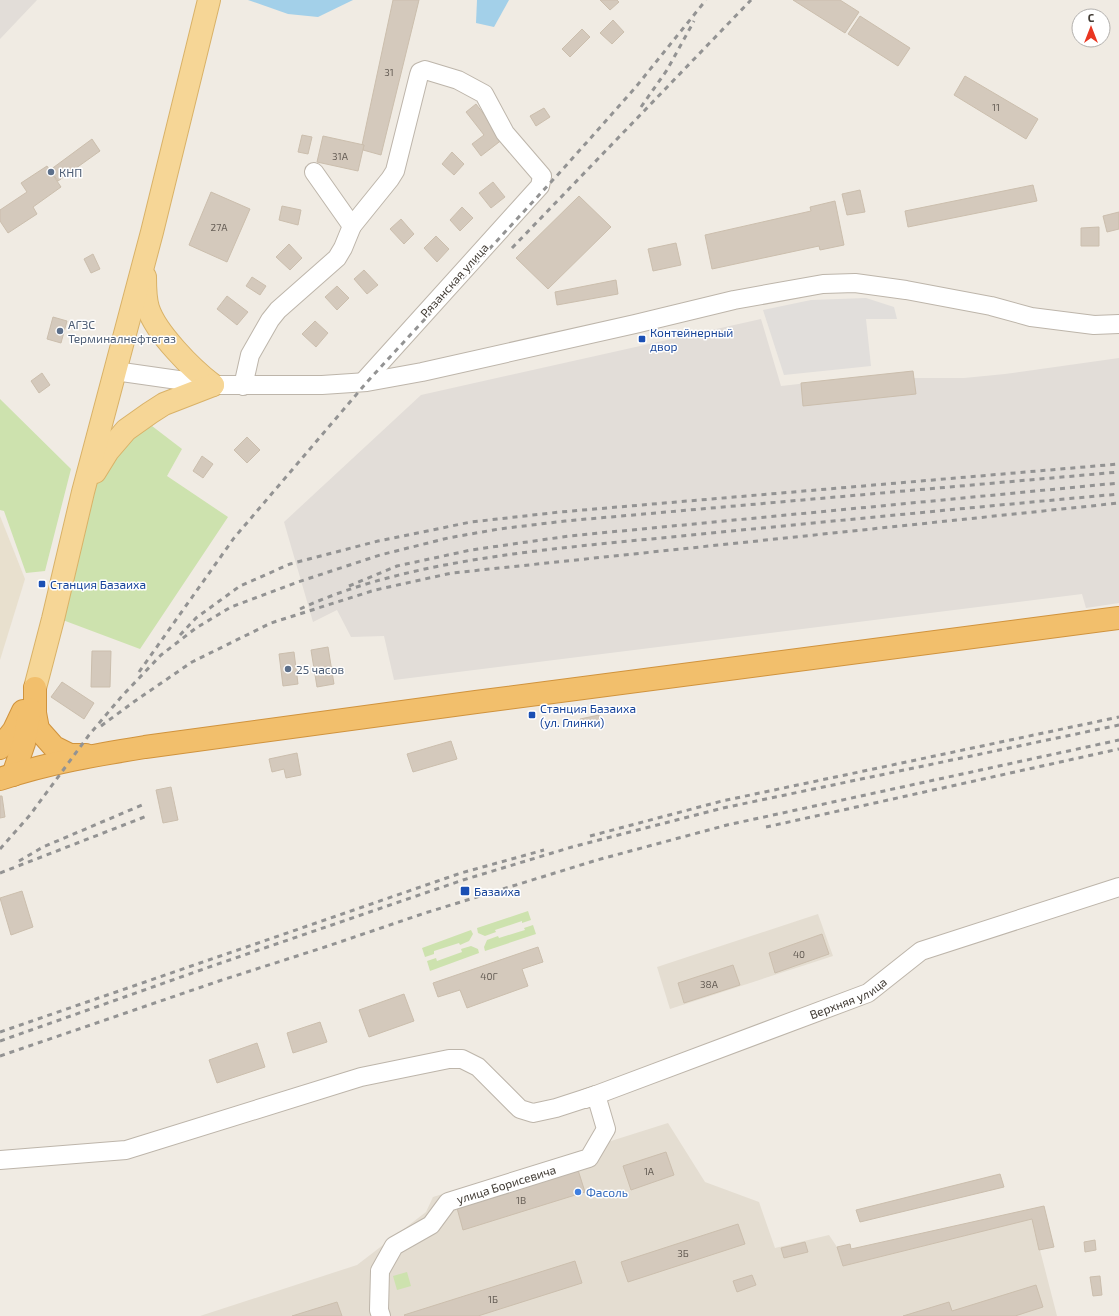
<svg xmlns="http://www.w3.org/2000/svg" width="1119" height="1316" viewBox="0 0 1119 1316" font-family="'Exo 2',sans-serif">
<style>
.residential{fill:#e4ddd1}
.industrial{fill:#e2ddd8}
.education{fill:#e8e0ce}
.green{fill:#cde2ae}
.parking{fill:#e1dedb}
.water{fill:#a3d0e9}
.building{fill:#d4c9bc;stroke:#cbbead}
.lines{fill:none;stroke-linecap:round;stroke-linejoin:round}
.minor-casing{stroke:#bdb5aa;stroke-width:20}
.major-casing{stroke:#d9b268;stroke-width:24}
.highway-casing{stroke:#d0933d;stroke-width:24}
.minor{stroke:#fff;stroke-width:18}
.major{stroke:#f6d696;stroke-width:22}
.highway{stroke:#f2bf6c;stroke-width:22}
.rail{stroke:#939393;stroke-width:3;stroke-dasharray:5 5;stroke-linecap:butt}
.service-dot{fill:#5c6f8a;stroke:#fff;stroke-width:1.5}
.transit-dot{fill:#1a4fb4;stroke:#fff;stroke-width:1.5}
.shop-dot{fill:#3f7fe0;stroke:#fff;stroke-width:1.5}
.labels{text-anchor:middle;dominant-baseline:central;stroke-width:3;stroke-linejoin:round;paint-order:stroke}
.number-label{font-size:10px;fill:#665e56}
.service-label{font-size:12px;fill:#4e5e75;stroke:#fff;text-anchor:start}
.street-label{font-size:12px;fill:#413b34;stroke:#fff}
.transit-label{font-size:12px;fill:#164399;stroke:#fff;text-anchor:start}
.shop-label{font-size:12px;fill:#366cbe;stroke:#fff;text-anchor:start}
</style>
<rect width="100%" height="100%" fill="#f0ebe3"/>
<!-- residential -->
<g class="residential">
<path d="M818,914l15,42 -163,53 -13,-42z"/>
<path d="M668,1123l37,59 54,20 16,46 54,-13 8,12 6,19 189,-47 25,97h-857l157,-51 69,-53 7,-15z"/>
</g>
<!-- industrial -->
<g class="industrial">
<path d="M0,0h37l-37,39z"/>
<path d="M761,319l20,67 132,-15 1,7h50l41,-4 114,-16v245l-33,5 -4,-14 -688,86 -10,-44 -33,1 -14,-27 -24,12 -29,-100 137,-127z"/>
</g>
<!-- education -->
<path class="education" d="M0,516l25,63 -25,81z"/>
<!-- green -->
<g class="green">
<path d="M0,399l71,70 -26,102 -19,2 -22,-62 -4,-1z"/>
<path d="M152,426l30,23 -15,27 61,41 -88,132 -80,-30 29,-128 34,-50z"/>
<path d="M528,911l3,9 -9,3v-2l-27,9 1,2 -11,4 -7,-3 -1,-5z"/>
<path d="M533,925l3,9 -51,17 -1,-4 3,-7 11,-4 1,2 26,-8 -1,-2z"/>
<path d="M471,930l2,4 -4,7 -9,4 -1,-2 -25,8v3l-9,3 -3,-9z"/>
<path d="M471,946l7,3 1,4 -49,18 -3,-10 9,-3 1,3 25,-9 -1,-3z"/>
<path d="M407,1272l4,14 -14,4 -4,-14z"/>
</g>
<!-- parking -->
<path class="parking" d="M866,298l28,9 3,12h-31l5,47 -87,9 -21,-65 48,-10z"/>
<!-- water -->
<g class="water">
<path d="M248,0h105l-35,17 -30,-3z"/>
<path d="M477,0h32l-15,27 -18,-4z"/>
</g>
<!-- building -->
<g class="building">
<path d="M393,0h26l-38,155 -18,-5 1,-5h-2z"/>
<path d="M600,0h17l2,2 -9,8z"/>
<path d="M793,0h47l19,12 -14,21z"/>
<path d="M860,16l50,32 -12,18 -50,-32z"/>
<path d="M613,20l11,12 -12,12 -12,-11z"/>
<path d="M582,29l8,8 -20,20 -8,-8z"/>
<path d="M965,76l73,43 -12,20 -72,-44z"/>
<path d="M476,104l27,35 -22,17 -9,-12 12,-9 -18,-23z"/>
<path d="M544,108l6,9 -14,9 -6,-10z"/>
<path d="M302,135l10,2 -4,17 -10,-2z"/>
<path d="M323,136l41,9 -6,26 -41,-9z"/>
<path d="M92,139l8,12 -42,30 -8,-11z"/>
<path d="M452,152l12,12 -10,11 -12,-11z"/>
<path d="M47,166l14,21 -28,20 4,7 -29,19 -8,-12v-11l27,-18 -6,-9z"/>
<path d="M493,182l12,15 -14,11 -12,-15z"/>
<path d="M1033,185l4,16 -129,26 -3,-16z"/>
<path d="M860,190l5,22 -18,3 -5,-21z"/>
<path d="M211,192l39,17 -23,53 -38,-17z"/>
<path d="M579,196l32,31 -63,62 -32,-31z"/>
<path d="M835,201l9,44 -24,5 -1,-4 -107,23 -7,-34 106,-24 -1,-4z"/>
<path d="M282,206l19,4 -3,15 -19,-5z"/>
<path d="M462,207l11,11 -13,13 -10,-11z"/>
<path d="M1119,212v17l-12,3 -4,-16z"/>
<path d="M401,219l13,15 -10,10 -14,-15z"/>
<path d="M1099,227v19h-18v-18z"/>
<path d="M436,236l13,13 -12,13 -13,-14z"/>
<path d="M676,243l5,22 -28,6 -5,-22z"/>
<path d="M289,244l13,14 -12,12 -14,-13z"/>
<path d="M93,254l7,15 -9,4 -7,-14z"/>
<path d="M364,270l14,15 -11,9 -13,-15z"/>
<path d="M252,277l14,9 -6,9 -14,-9z"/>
<path d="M616,280l2,14 -61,11 -2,-13z"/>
<path d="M337,286l12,12 -12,12 -12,-13z"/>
<path d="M227,296l21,16 -11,13 -20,-16z"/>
<path d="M53,317l14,4 -6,22 -14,-4z"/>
<path d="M315,321l13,12 -12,14 -14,-13z"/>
<path d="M913,371l3,23 -113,12 -2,-23z"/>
<path d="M42,373l8,12 -11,8 -8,-12z"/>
<path d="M247,437l13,13 -13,13 -13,-13z"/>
<path d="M202,456l11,8 -10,14 -10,-7z"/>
<path d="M328,647l6,37 -17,3 -6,-37z"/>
<path d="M92,651h19l-1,36h-19z"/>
<path d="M294,652l4,32 -15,2 -4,-32z"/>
<path d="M62,682l32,21 -10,16 -33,-22z"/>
<path d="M599,715l1,9 -18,4 -2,-9z"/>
<path d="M451,741l6,18 -44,13 -6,-18z"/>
<path d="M297,753l4,22 -15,3 -2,-9 -12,3 -3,-13z"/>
<path d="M171,787l7,33 -15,3 -7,-33z"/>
<path d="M0,796h2l3,21 -5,1z"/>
<path d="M22,891l11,36 -22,8 -11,-37z"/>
<path d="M822,934l7,20 -54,19 -6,-20z"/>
<path d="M538,947l5,15 -21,7 6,17 -61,22 -7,-18 -22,7 -5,-14z"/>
<path d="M733,965l7,20 -56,18 -6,-20z"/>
<path d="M404,994l10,27 -45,16 -10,-27z"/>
<path d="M320,1022l7,20 -34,11 -6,-20z"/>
<path d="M257,1043l8,24 -48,16 -8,-23z"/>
<path d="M666,1152l8,23 -43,15 -8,-24z"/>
<path d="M578,1170l7,22 -122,38 -6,-22z"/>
<path d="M1000,1174l4,13 -144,35 -4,-12z"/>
<path d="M1044,1206l10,41 -15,3 -7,-31 -189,47 -6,-19 13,-3 1,5z"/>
<path d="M738,1224l7,20 -117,38 -7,-20z"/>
<path d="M1095,1240l1,10 -11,2 -1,-10z"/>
<path d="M805,1242l3,10 -24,6 -3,-10z"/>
<path d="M575,1261l7,22 -104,33h-73l-1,-1z"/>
<path d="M752,1275l4,10 -19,7 -4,-11z"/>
<path d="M1100,1276l2,19 -9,1 -3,-19z"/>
<path d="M1036,1285l7,22 -28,9h-112l46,-14 3,9z"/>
<path d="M337,1302l5,14h-50z"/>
</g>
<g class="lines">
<!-- minor casing -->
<g class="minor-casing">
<g id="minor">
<path d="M352,226l38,-47 5,-8 24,-96 1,-3 5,-2 33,10 26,14 21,39 37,43 -2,10 -177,196"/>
<path d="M115,371l98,14h109l45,-3 55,-10 213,-48 99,-24 89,-16 32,-1 51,7 85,16 40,11 63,8 25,-1"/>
<path d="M243,386l7,-31 20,-35 8,-10 59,-52 6,-10 9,-22 -38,-54"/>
<path id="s1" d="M0,1160l126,-10 235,-73 88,-18h13l16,8 42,42 13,4 23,-5 40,-13 272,-102 53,-42 198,-64"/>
<path id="s2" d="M381,1316l-2,-6 1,-39 14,-25 37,-21 17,-23 141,-44 17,-29 -10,-34 -11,4"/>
</g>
</g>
<!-- major casing -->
<g class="major-casing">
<g id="major">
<path d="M145,277c0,10 0,21 3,31 8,25 44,61 65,77"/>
<path d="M95,472l13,-21 18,-21 24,-17 14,-9 49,-19"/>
<path d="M35,688l18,-69 30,-127 69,-260 57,-232"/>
</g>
</g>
<!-- highway casing -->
<g class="highway-casing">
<g id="highway">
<path d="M35,688v25l3,16 16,18 16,8h16"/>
<path d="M0,748l14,-18 9,-19"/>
<path d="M13,775l11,-32 6,-34"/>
<path d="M0,779c47,-16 96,-24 145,-32l331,-45 643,-84"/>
</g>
</g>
<!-- minor -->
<use href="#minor" class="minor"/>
<!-- major -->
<use href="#major" class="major"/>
<!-- highway -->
<use href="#highway" class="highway"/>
<!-- rail -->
<g class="rail">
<path d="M641,107l26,-37 27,-49"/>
<path d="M512,248l239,-248"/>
<path d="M349,586l48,-20 74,-16 98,-14 550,-53"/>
<path d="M300,609c67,-31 141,-45 213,-55 59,-8 119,-13 178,-19 143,-14 285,-28 428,-41"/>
<path d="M180,635l16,-17 44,-32 50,-22 88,-23 93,-19 89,-10 559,-48"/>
<path d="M139,672l95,-134 133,-156 196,-213 72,-81 71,-88"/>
<path d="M101,726l34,-25 57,-39 79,-39 104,-33 77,-17 667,-70"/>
<path d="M766,827l353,-78"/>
<path d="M590,836l132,-35 397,-84"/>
<path d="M0,849l30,-34 59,-80 33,-39 39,-41 35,-27 35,-21 67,-25 82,-27 68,-17 51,-9 66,-8 554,-49"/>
<path d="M19,861l24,-14 99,-42"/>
<path d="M0,873l147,-57"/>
<path d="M0,1032l461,-159 83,-23"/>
<path d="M0,1041l215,-76 248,-85 109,-33 151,-39 396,-83"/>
<path d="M0,1056l219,-75 109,-35 97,-33 172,-53 130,-35 392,-85"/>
</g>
</g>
<!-- markers -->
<g class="service-dot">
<circle cx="51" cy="172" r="4"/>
<circle cx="60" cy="331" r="4"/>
<circle cx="288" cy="669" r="4"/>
</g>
<g class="transit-dot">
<rect x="638" y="335" width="8" height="8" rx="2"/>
<rect x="38" y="580" width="8" height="8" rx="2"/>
<rect x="528" y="711" width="8" height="8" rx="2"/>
<rect x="460" y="886" width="10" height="10" rx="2"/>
</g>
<circle class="shop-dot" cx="578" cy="1192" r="4"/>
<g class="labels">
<!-- number labels -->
<g class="number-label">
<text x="389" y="72">31</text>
<text x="996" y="107">11</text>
<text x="340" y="156">31А</text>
<text x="219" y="227">27А</text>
<text x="799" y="954">40</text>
<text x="489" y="976">40Г</text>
<text x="709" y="984">38А</text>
<text x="649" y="1171">1А</text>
<text x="521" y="1200">1В</text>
<text x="683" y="1253">3Б</text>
<text x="493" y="1299">1Б</text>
</g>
<!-- service labels -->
<g class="service-label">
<text x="59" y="172">КНП</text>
<text x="68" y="324">АГЗС<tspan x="68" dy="14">Терминалнефтегаз</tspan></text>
<text x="296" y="669">25 часов</text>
</g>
<!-- street labels -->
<g class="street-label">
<text transform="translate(454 280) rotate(-48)">Рязанская улица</text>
<text stroke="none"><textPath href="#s1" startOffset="902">Верхняя улица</textPath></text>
<text stroke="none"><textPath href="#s2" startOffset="206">улица Борисевича</textPath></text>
</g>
<!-- transit labels -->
<g class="transit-label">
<text x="650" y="332">Контейнерный<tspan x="650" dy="14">двор</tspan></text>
<text x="50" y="584">Станция Базаиха</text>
<text x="540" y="708">Станция Базаиха<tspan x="540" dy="14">(ул. Глинки)</tspan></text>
<text x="474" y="891">Базаиха</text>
</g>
<!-- shop labels -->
<g class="shop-label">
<text x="586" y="1192">Фасоль</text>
</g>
</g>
<!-- north arrow -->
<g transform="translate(1091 28)"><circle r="19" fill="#ffffff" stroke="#b3b1ae"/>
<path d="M0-3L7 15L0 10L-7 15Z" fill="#e93621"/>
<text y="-6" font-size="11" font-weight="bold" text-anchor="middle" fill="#413b34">С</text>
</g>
</svg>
